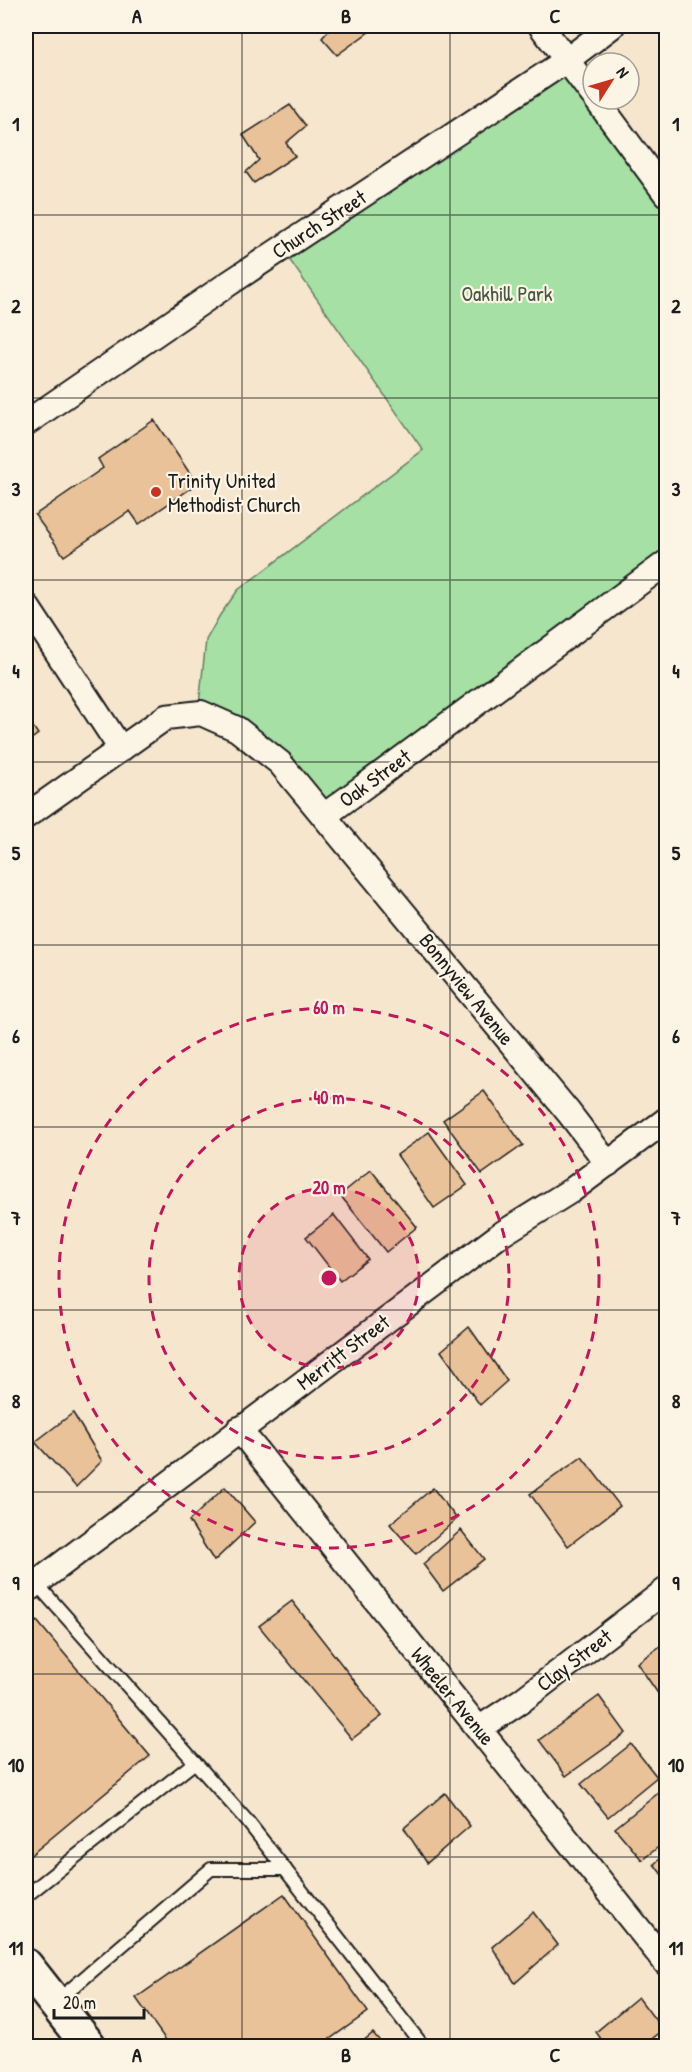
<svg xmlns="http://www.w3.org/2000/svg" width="692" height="2072" viewBox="0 0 692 2072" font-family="'Patrick Hand',sans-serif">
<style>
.green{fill:#a6e0a5;stroke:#617e60;stroke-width:1.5}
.building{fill:#eac29a;stroke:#1c1c1c;stroke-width:1.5}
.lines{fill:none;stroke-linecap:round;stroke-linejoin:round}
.service-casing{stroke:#1c1c1c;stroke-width:16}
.minor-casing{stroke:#1c1c1c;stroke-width:28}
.secondary-casing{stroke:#1c1c1c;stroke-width:38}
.service{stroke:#fcf5e5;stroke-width:12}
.minor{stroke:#fcf5e5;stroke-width:24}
.secondary{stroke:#fcf5e5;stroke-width:33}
.rail-casing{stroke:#1c1c1c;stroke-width:7}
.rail{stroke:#fcf5e5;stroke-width:4.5;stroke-dasharray:14;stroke-linecap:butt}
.grid{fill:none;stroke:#1c1c1c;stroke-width:1.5;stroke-opacity:0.55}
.ring{fill:none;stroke:#c2185b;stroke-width:3;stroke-dasharray:10 8}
.poi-dot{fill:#c8321e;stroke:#fcf5e5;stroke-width:2}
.labels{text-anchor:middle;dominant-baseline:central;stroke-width:4.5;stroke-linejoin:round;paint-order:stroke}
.street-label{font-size:21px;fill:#1c1c1c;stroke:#fcf5e5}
.park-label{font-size:21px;fill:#455745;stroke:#fcf5e5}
.poi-label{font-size:21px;fill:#1c1c1c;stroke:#fcf5e5;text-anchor:start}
.centre{fill:#c2185b;stroke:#fcf5e5;stroke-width:3}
.ring-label{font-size:18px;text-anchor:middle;font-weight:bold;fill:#c2185b;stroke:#fcf5e5;stroke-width:4.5;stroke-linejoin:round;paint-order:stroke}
.neatline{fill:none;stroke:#1c1c1c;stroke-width:2}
.grid-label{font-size:20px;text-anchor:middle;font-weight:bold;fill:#1c1c1c}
</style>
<rect width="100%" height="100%" fill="#f7e6ce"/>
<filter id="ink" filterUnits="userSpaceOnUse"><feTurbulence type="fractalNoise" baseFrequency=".0167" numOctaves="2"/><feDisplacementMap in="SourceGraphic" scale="12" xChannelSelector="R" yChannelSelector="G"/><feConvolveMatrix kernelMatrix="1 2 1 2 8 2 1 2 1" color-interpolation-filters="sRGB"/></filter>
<g filter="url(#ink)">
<!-- green -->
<path class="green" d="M566,64l100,135v359l-338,247 -129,-100 7,-65 14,-25 18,-25 185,-140 -139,-198z"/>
<!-- building -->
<g class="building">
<path d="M327,26h50l-40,29 -15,-17 8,-9z"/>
<path d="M290,105l16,21 -20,17 9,13 -41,27 -8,-11 13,-12 -16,-25z"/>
<path d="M154,420l43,64 -58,40 -9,-13 -66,45 -29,-41 68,-47 -5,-9z"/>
<path d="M26,717l12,17 -12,9z"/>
<path d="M484,1091l39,54 -41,29 -39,-54z"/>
<path d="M429,1132l38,53 -33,23 -37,-53z"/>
<path d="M371,1170l46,57 -31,25 -46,-57z"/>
<path d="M334,1215l34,44 -28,22 -34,-44z"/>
<path d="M469,1327l38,54 -27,24 -39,-54z"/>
<path d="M73,1413l29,48 -26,26 -41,-45z"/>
<path d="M582,1457l38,49 -52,40 -38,-52z"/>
<path d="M225,1487l30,35 -41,39 -25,-40z"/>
<path d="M433,1488l24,31 -41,35 -26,-30z"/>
<path d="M461,1530l23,29 -41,32 -20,-27z"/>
<path d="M292,1601l90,115 -30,23 -93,-113z"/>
<path d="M37,1621l113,135 -124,103v-229z"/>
<path d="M666,1642v63l-29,-42z"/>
<path d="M599,1696l27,37 -60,43 -27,-36z"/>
<path d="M631,1744l26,33 -49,40 -27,-33z"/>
<path d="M662,1790l4,5v46l-24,19 -27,-32z"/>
<path d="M445,1793l25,33 -43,37 -23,-35z"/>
<path d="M666,1854v26l-12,-16z"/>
<path d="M284,1894l84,118 -48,34h-150l-34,-48z"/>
<path d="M533,1912l25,33 -43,38 -23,-36z"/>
<path d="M638,1997l25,33 -20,16h-37l-10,-14z"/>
<path d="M373,2033l11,13h-27z"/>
</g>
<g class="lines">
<!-- service casing -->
<g class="service-casing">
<g id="service">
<path d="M36,1583l212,239 175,224"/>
<path d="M26,1896l169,-134"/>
<path d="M56,2002l155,-133h74"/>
</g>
</g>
<!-- minor casing -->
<g class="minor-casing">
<g id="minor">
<path d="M541,26l52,69"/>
<path d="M596,99l70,95"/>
<path d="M26,423l202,-139 339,-224 45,-34"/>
<path d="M26,605l95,144"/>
<path d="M26,816l140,-99 35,-4 36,16 43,34 289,350 39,51"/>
<path d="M324,816l342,-253"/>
<path d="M239,1429l427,534"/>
<path d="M26,1591l474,-356 72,-45 94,-70"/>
<path d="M480,1728l41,-27 145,-111"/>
</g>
</g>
<!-- secondary casing -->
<g class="secondary-casing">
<path id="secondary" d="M26,1966l63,80"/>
</g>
<!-- service -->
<use href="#service" class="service"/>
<!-- minor -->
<use href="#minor" class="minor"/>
<!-- secondary -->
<use href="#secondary" class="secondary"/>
<!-- rail casing -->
<g class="rail-casing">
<path id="rail" d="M26,2045v1"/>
</g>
<!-- rail -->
<use href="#rail" class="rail"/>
</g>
</g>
<!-- grid -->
<path class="grid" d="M242,26v2020M450,26v2020M26,215h640M26,398h640M26,580h640M26,762h640M26,945h640M26,1127h640M26,1310h640M26,1492h640M26,1674h640M26,1857h640"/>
<!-- distance rings -->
<circle cx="329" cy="1278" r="90" fill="#c2185b" fill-opacity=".12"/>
<g class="ring">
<circle cx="329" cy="1278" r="90"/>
<circle cx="329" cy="1278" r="180"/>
<circle cx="329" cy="1278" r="270"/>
</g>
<!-- markers -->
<circle class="poi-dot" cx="156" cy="492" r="6"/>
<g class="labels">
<!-- street labels -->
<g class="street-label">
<text transform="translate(319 224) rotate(-33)">Church Street</text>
<text transform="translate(375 778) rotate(-36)">Oak Street</text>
<text transform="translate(467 989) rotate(51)">Bonnyview Avenue</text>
<text transform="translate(343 1352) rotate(-37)">Merritt Street</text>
<text transform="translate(574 1660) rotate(-37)">Clay Street</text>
<text transform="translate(453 1696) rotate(51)">Wheeler Avenue</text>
</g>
<!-- park labels -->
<g class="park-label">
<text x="507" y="293">Oakhill Park</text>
</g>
<!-- poi labels -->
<g class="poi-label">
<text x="168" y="480">Trinity United<tspan x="168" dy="24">Methodist Church</tspan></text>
</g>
</g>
<circle cx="329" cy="1278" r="9" class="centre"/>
<g class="ring-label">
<text x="329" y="1014">60 m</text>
<text x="329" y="1104">40 m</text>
<text x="329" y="1194">20 m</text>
</g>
<!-- margin -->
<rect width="692" height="2072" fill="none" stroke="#fcf5e5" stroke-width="66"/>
<!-- north arrow -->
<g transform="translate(611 81) rotate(53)"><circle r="28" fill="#fcf5e5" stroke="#a29e95" stroke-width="1.5"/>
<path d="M0-4.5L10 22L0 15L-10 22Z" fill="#c8321e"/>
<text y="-9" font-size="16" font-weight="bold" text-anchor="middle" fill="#1c1c1c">N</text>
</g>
<!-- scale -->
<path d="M54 2009v9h90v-9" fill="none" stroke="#1c1c1c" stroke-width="3"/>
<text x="63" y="2009" font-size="18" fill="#1c1c1c" stroke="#fcf5e5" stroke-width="4.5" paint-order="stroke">20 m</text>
<rect x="33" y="33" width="626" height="2006" class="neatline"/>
<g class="grid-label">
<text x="137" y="23">A</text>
<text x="346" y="23">B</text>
<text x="555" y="23">C</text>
<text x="16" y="131">1</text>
<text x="676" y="131">1</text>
<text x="16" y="313">2</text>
<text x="676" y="313">2</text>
<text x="16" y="496">3</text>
<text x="676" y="496">3</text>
<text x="16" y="678">4</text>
<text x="676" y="678">4</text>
<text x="16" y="860">5</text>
<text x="676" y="860">5</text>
<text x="16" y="1043">6</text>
<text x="676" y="1043">6</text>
<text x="16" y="1225">7</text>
<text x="676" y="1225">7</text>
<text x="16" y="1408">8</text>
<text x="676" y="1408">8</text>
<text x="16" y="1590">9</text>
<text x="676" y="1590">9</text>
<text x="16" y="1772">10</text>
<text x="676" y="1772">10</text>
<text x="16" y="1955">11</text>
<text x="676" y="1955">11</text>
<text x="137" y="2062">A</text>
<text x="346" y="2062">B</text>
<text x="555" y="2062">C</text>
</g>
</svg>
